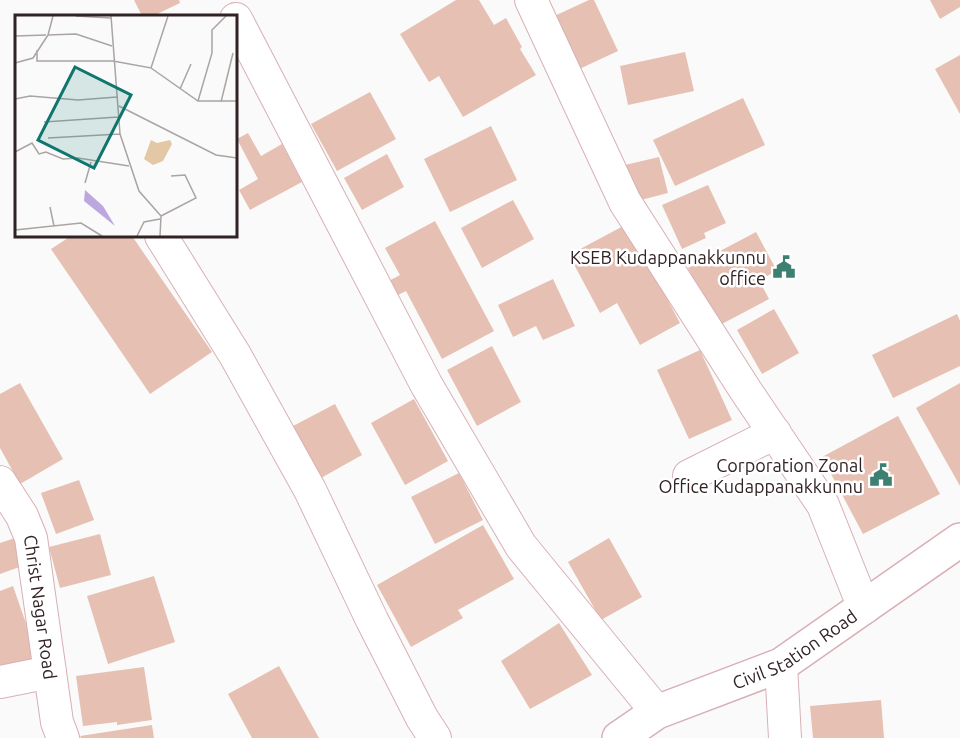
<svg xmlns="http://www.w3.org/2000/svg" width="960" height="738" viewBox="0 0 960 738" font-family="Ubuntu,sans-serif">
<style>
.building{fill:#e6c0b2}
.lines{fill:none;stroke-linecap:round;stroke-linejoin:round}
.street-casing{stroke:#d8b0b6;stroke-width:34}
.secondary-casing{stroke:#d8b0b6;stroke-width:36}
.street{stroke:#fff;stroke-width:32}
.secondary{stroke:#fff;stroke-width:33}
.labels{text-anchor:middle;dominant-baseline:central;stroke-width:5;stroke-linejoin:round;paint-order:stroke}
.poi-label{font-size:18px;fill:#312224;stroke:#fff;text-anchor:end}
.street-label{font-size:18px;fill:#312224;stroke:#fff}
.inset-road{fill:none;stroke:#aaa4a4;stroke-width:1.5}
.view{fill:#0f766e;fill-opacity:0.15;stroke:#0f766e;stroke-width:3}
.inset-edge{fill:none;stroke:#312224;stroke-width:3}
</style>
<rect width="100%" height="100%" fill="#fafafa"/>
<!-- building -->
<g class="building">
<path d="M134,0h45l1,3 -27,13h-11z"/>
<path d="M456,0h23l15,25 12,-7 16,29 -2,2 16,26 -73,42 -24,-41 -10,6 -29,-48z"/>
<path d="M589,0h5l24,51 -43,20 -25,-53z"/>
<path d="M930,0h30v7l-20,12z"/>
<path d="M685,52l9,39 -66,14 -8,-39z"/>
<path d="M960,55v59l-25,-45z"/>
<path d="M370,92l26,47 -59,32 -26,-47z"/>
<path d="M743,98l22,47 -90,41 -22,-46z"/>
<path d="M491,126l26,54 -67,32 -26,-53z"/>
<path d="M248,133l13,23 21,-12 20,38 -52,28 -11,-20 19,-11 -21,-40z"/>
<path d="M387,154l17,33 -42,23 -18,-32z"/>
<path d="M659,157l9,36 -35,9 -8,-37z"/>
<path d="M708,185l18,38 -22,10 2,5 -24,11 -20,-44z"/>
<path d="M513,200l21,39 -52,29 -21,-40z"/>
<path d="M435,221l59,110 -52,28 -36,-68 -14,7 -7,-15 15,-8 -15,-27z"/>
<path d="M627,224l53,99 -40,22 -23,-42 -17,10 -31,-58z"/>
<path d="M756,232l21,39 -18,9 10,19 -51,27 -30,-58z"/>
<path d="M71,236h61l80,116 -62,42 -99,-145z"/>
<path d="M553,279l22,47 -32,14 -7,-14 -23,11 -15,-32z"/>
<path d="M774,309l25,44 -37,21 -25,-44z"/>
<path d="M957,314l3,7v45l-67,32 -21,-43z"/>
<path d="M492,346l29,56 -44,24 -30,-56z"/>
<path d="M700,350l32,70 -43,19 -32,-69z"/>
<path d="M20,383l43,76 -43,25 -20,-36v-54z"/>
<path d="M960,383v103l-44,-78z"/>
<path d="M414,399l34,62 -43,24 -34,-62z"/>
<path d="M335,404l27,51 -41,23 -28,-52z"/>
<path d="M898,416l42,78 -77,40 -41,-77z"/>
<path d="M459,473l24,47 -48,24 -24,-47z"/>
<path d="M79,480l15,40 -38,14 -15,-41z"/>
<path d="M483,525l31,54 -56,31 5,8 -52,29 -34,-62z"/>
<path d="M100,534l11,41 -51,13 -11,-41z"/>
<path d="M15,538l10,27 -25,9v-31z"/>
<path d="M609,538l33,59 -41,23 -33,-58z"/>
<path d="M154,576l21,66 -67,22 -21,-68z"/>
<path d="M13,586l26,75 -39,13v-83z"/>
<path d="M559,623l33,52 -62,34 -29,-48z"/>
<path d="M279,666l40,72h-67l-24,-44z"/>
<path d="M144,667l8,53 -35,5v-3l-34,4 -7,-50z"/>
<path d="M881,700l3,38h-71l-3,-32z"/>
<path d="M152,725l2,13h-73l-1,-2z"/>
</g>
<g class="lines">
<!-- street casing -->
<g class="street-casing">
<g id="street">
<path d="M531,0l94,202 121,189 77,114 41,103"/>
<path d="M236,19l190,365 95,162 136,166"/>
<path d="M161,236l74,119 75,135 62,130 50,98 13,20"/>
<path d="M689,476l86,-43"/>
<path id="s1" d="M0,482l22,34 9,22 26,184 6,16"/>
<path d="M781,665l4,73"/>
<path d="M0,682l50,-10"/>
</g>
</g>
<!-- secondary casing -->
<g class="secondary-casing">
<g id="secondary">
<path id="s2" d="M619,738l38,-26 124,-47 179,-125"/>
</g>
</g>
<!-- street -->
<use href="#street" class="street"/>
<!-- secondary -->
<use href="#secondary" class="secondary"/>
</g>
<!-- icons -->
<defs>
<g id="civic-bare" transform="scale(1.8)"><path d="M-.6-6.5H3V-4.5H.6V-3L4-1V1h2V6H-6V1h2V-1L-.6-3ZM-1.2 2.5V6h2.4V2.5Z" fill="#3d7f70" stroke="#fff" stroke-width="2.5" paint-order="stroke"/></g>
</defs>
<g fill-rule="evenodd">
<use href="#civic-bare" x="784" y="267"/>
<use href="#civic-bare" x="881" y="475"/>
</g>
<g class="labels">
<!-- poi labels -->
<g class="poi-label">
<text x="766" y="257">KSEB Kudappanakkunnu<tspan x="766" dy="21">office</tspan></text>
<text x="863" y="465">Corporation Zonal<tspan x="863" dy="21">Office Kudappanakkunnu</tspan></text>
</g>
<!-- street labels -->
<g class="street-label">
<text stroke="none"><textPath href="#s1" startOffset="134">Christ Nagar Road</textPath></text>
<text stroke="none"><textPath href="#s2" startOffset="198">Civil Station Road</textPath></text>
</g>
</g>
<!-- overview -->
<g transform="translate(15 15)">
<rect width="222" height="222" fill="#fafafa"/>
<path d="M136,125l6,3 13,-3 2,4 -9,17 -10,4 -9,-6z" fill="#e2c8a4"/>
<path d="M70,175l18,16 12,20 -31,-25z" fill="#bca8de"/>
<path class="inset-road" d="M38,1l-5,19 28,-1 36,12M61,1l35,2M96,1l9,118 19,57 22,25 -1,20M0,21l31,-1M22,35v11h76l38,7 17,-52M0,48l18,-5 15,-23M136,53l47,33h39M165,74l11,-25M0,84l15,-3 48,4 39,-3M183,86l14,-48v-23l14,-14M206,87l12,-49M104,91l97,49 21,3M29,107l74,-5M33,123l72,-4M0,137l17,-9 7,11 7,-2 17,7 15,-1 51,8M70,168l6,-21M35,192l4,19M146,201l35,-18 -11,-23 -14,1M0,215l66,-7 21,13M122,221l7,-14 16,-3"/>
<path class="view" d="M60,52l56,28 -37,73 -56,-28z"/>
<rect width="222" height="222" class="inset-edge"/>
</g>
</svg>
